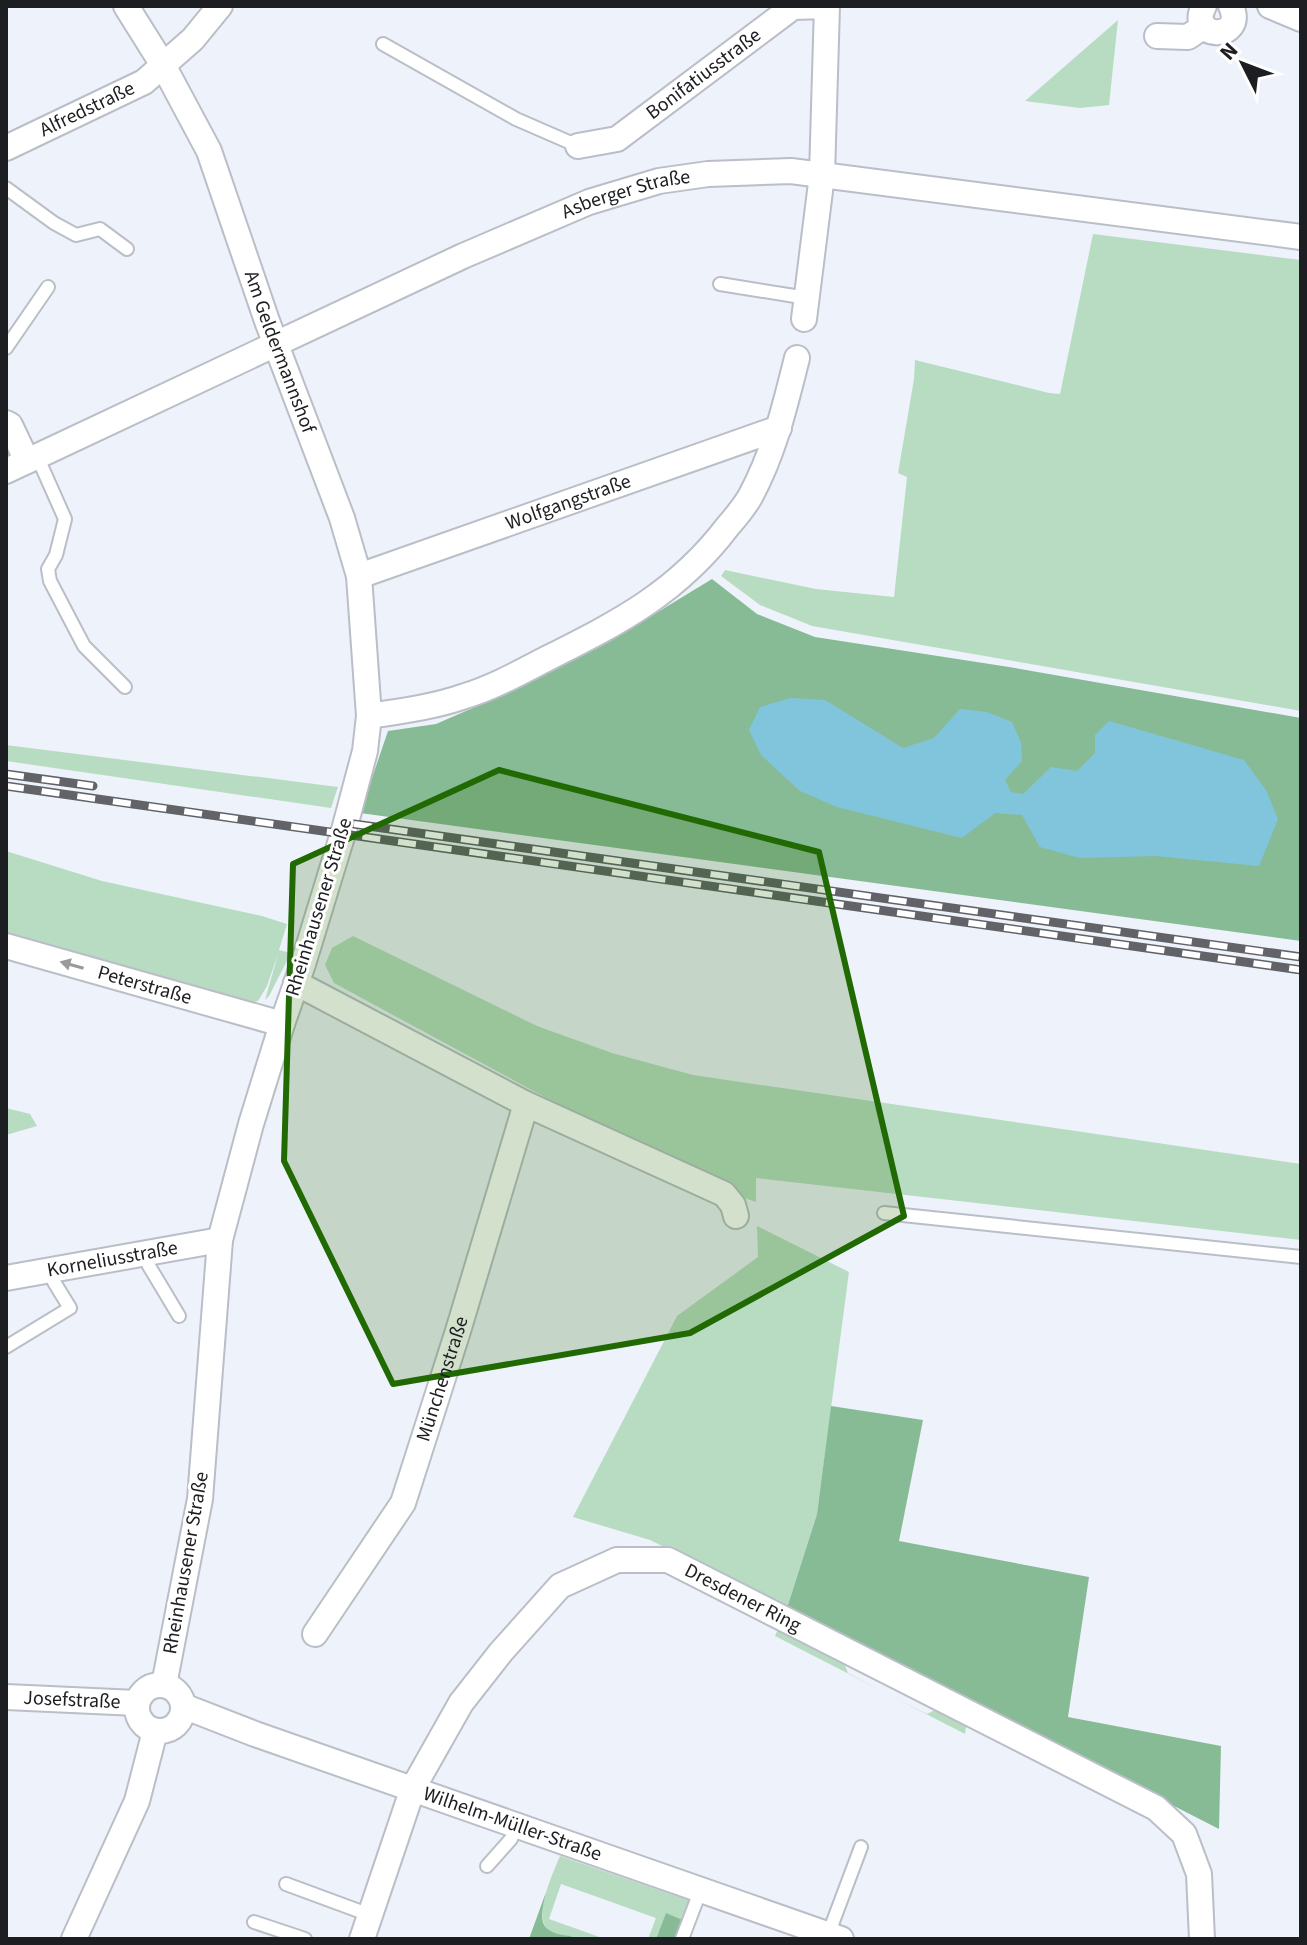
<svg xmlns="http://www.w3.org/2000/svg" width="1307" height="1945" viewBox="0 0 1307 1945" font-family="'Source Sans 3',sans-serif">
<style>
.green{fill:#b8dcc2}
.forest{fill:#87bb96}
.water{fill:#81c5dd}
.lines{fill:none;stroke-linecap:round;stroke-linejoin:round}
.service-casing{stroke:#babec7;stroke-width:16}
.minor-casing{stroke:#babec7;stroke-width:28}
.service{stroke:#fff;stroke-width:12}
.minor{stroke:#fff;stroke-width:24}
.rail-casing{stroke:#616368;stroke-width:9}
.rail{stroke:#fff;stroke-width:6;stroke-dasharray:18;stroke-linecap:butt}
.oneway{fill:#999a9b}
.marked{fill:#216902;fill-opacity:0.2;stroke:#216902;stroke-width:6;stroke-linejoin:round}
.labels{text-anchor:middle;dominant-baseline:central;stroke-width:6;stroke-linejoin:round;paint-order:stroke}
.street-label{font-size:20px;fill:#1d1e21;stroke:#fff}
</style>
<rect width="100%" height="100%" fill="#eef2fb"/>
<!-- green -->
<g class="green">
<path d="M1118,20l-9,85 -29,3 -55,-7z"/>
<path d="M1093,234l208,26v451l-489,-85 -52,-21 -39,-29 4,-6 91,19 78,8 13,-120 -9,-4 16,-94 1,-19 134,33 11,1z"/>
<path d="M6,745l332,42 -7,21 -325,-47z"/>
<path d="M6,851l96,30 160,35 25,8 -8,26 12,3 -22,43 -4,4 13,-46 -11,32 -9,15 -11,3 -241,-66z"/>
<path d="M353,936l184,90 75,27 81,22 608,89v76l-545,-62v24l-29,-10 -166,-86 -227,-123 -9,-18 7,-17z"/>
<path d="M6,1108l24,6 7,12 -31,9z"/>
<path d="M757,1226l92,46 -32,242 -30,94 -137,-68 -77,-23 104,-201 81,-59z"/>
<path d="M778,1629l66,34 4,10 38,20 -111,-57z"/>
<path d="M891,1696l36,18 8,-4 31,16 -1,8z"/>
<path d="M560,1856l136,47 -12,18 -18,-7 -10,25h-8l8,-21 -95,-34 -12,35 56,20h-32l-2,-3c-7,-1 -14,0 -19,-3 -22,-12 1,-60 8,-77z"/>
</g>
<!-- forest -->
<g class="forest">
<path d="M712,579l45,35 58,23 194,30 292,51v223l-941,-128 28,-82 48,-7 85,-37 86,-44z"/>
<path d="M831,1406l92,14 -24,121 190,36 -21,140 153,29 -2,83 -432,-221 30,-94z"/>
<path d="M546,1892c-6,28 -9,41 25,44l2,3h-44z"/>
<path d="M666,1913l19,8 -2,18h-27z"/>
</g>
<!-- water -->
<path class="water" d="M790,698l35,2 78,48 31,-10 26,-29 27,3 25,10 9,21 1,18 -17,19 6,12 12,2 28,-27 26,4 18,-18v-18l14,-14 135,39 22,30 12,29 -19,47 -104,-10 -75,2 -40,-11 -18,-32 -27,-2 -33,25 -125,-31 -37,-16 -39,-36 -12,-25 11,-23z"/>
<g class="lines">
<!-- service casing -->
<g class="service-casing">
<g id="service">
<path d="M383,44l133,75 62,27"/>
<path d="M6,188l48,35 22,12 24,-6 27,20"/>
<path d="M720,284l87,14"/>
<path d="M6,348l42,-61"/>
<path d="M37,456l28,63 -9,36 -8,14 2,12 34,65 41,41"/>
<path d="M884,1213l417,44"/>
<path d="M145,1254l4,12 30,50"/>
<path d="M6,1347l64,-39 -16,-26 -2,-12"/>
<path d="M487,1866l24,-27 5,-15"/>
<path d="M286,1884l84,31"/>
<path d="M254,1922l51,17"/>
<path d="M828,1935l33,-88"/>
<path d="M682,1939l19,-50"/>
</g>
</g>
<!-- minor casing -->
<g class="minor-casing">
<g id="minor">
<path id="s1" d="M126,6l37,59 46,86 58,170 75,197 17,58 10,140 -4,35 -21,79 -41,134 -21,60 -31,100 -31,116 -20,259 -36,186"/>
<path d="M1204,6c-18,34 43,36 27,0"/>
<path d="M1270,6l31,13"/>
<path d="M1157,36l31,1 16,-11"/>
<path id="s2" d="M578,146l39,-7 176,-132 34,-1 -5,169 -18,144"/>
<path id="s3" d="M6,148l138,-66 49,-43 27,-33"/>
<path d="M6,423l4,2 17,36"/>
<path id="s4" d="M6,471l457,-215 126,-54 70,-21 49,-7 83,-3 510,66"/>
<path id="s5" d="M359,576l420,-148"/>
<path d="M369,716c33,-5 65,-9 96,-20 29,-9 56,-24 83,-38 72,-36 130,-66 180,-132 8,-9 16,-19 22,-29 24,-44 35,-91 47,-139"/>
<path id="s6" d="M6,946l276,78"/>
<path d="M296,983l230,121 198,90 9,11 3,11"/>
<path id="s7" d="M6,1278l214,-38"/>
<path id="s8" d="M315,1634l88,-131 55,-172 68,-227"/>
<circle cx="160" cy="1708" r="23"/>
<path id="s9" d="M6,1697l131,6"/>
<path id="s10" d="M183,1706l72,28 586,205"/>
<path d="M74,1939l63,-138 18,-70"/>
<path id="s11" d="M362,1939l51,-151 48,-85 40,-51 59,-66 57,-26h51l488,248 28,26 15,40 3,65"/>
</g>
</g>
<!-- service -->
<use href="#service" class="service"/>
<!-- minor -->
<use href="#minor" class="minor"/>
<!-- rail casing -->
<g class="rail-casing">
<g id="rail">
<path d="M6,774l87,12"/>
<path d="M6,786l1295,184"/>
<path d="M354,824l947,133"/>
</g>
</g>
<!-- rail -->
<use href="#rail" class="rail"/>
</g>
<!-- one-way arrows -->
<defs><path id="oneway-solid" d="M-6-.8H1V-3.2L6.5 0L1 3.2V.8H-6Z" transform="scale(2)"/></defs>
<use class="oneway" href="#oneway-solid" transform="translate(72 965) rotate(-164)"/>
<!-- marked area -->
<path class="marked" d="M499,770l320,82 85,364 -214,117 -297,51 -109,-223 9,-297z"/>
<g class="labels">
<!-- street labels -->
<g class="street-label">
<text stroke="none"><textPath href="#s2" startOffset="148">Bonifatiusstraße</textPath></text>
<text stroke="none"><textPath href="#s3" startOffset="90">Alfredstraße</textPath></text>
<text stroke="none"><textPath href="#s4" startOffset="680">Asberger Straße</textPath></text>
<text stroke="none"><textPath href="#s1" startOffset="380">Am Geldermannshof</textPath></text>
<text stroke="none"><textPath href="#s5" startOffset="222">Wolfgangstraße</textPath></text>
<text transform="translate(319 907) rotate(-73)">Rheinhausener Straße</text>
<text stroke="none"><textPath href="#s6" startOffset="144">Peterstraße</textPath></text>
<text stroke="none"><textPath href="#s7" startOffset="108">Korneliusstraße</textPath></text>
<text stroke="none"><textPath href="#s8" startOffset="288">Münchenstraße</textPath></text>
<text transform="translate(186 1563) rotate(-80)">Rheinhausener Straße</text>
<text stroke="none"><textPath href="#s11" startOffset="608">Dresdener Ring</textPath></text>
<text stroke="none"><textPath href="#s9" startOffset="66">Josefstraße</textPath></text>
<text stroke="none"><textPath href="#s10" startOffset="350">Wilhelm-Müller-Straße</textPath></text>
</g>
</g>
<!-- border -->
<rect width="1307" height="1945" fill="none" stroke="#1d1e21" stroke-width="16"/>
<!-- north arrow -->
<g transform="translate(1243 64) rotate(312)" stroke="#ffffff" stroke-width="6" paint-order="stroke">
<path d="M0-6L14 30L0 20L-14 30Z" fill="#1d1e21"/>
<text y="-12" font-size="22" font-weight="bold" text-anchor="middle" fill="#1d1e21">N</text>
</g>
</svg>
